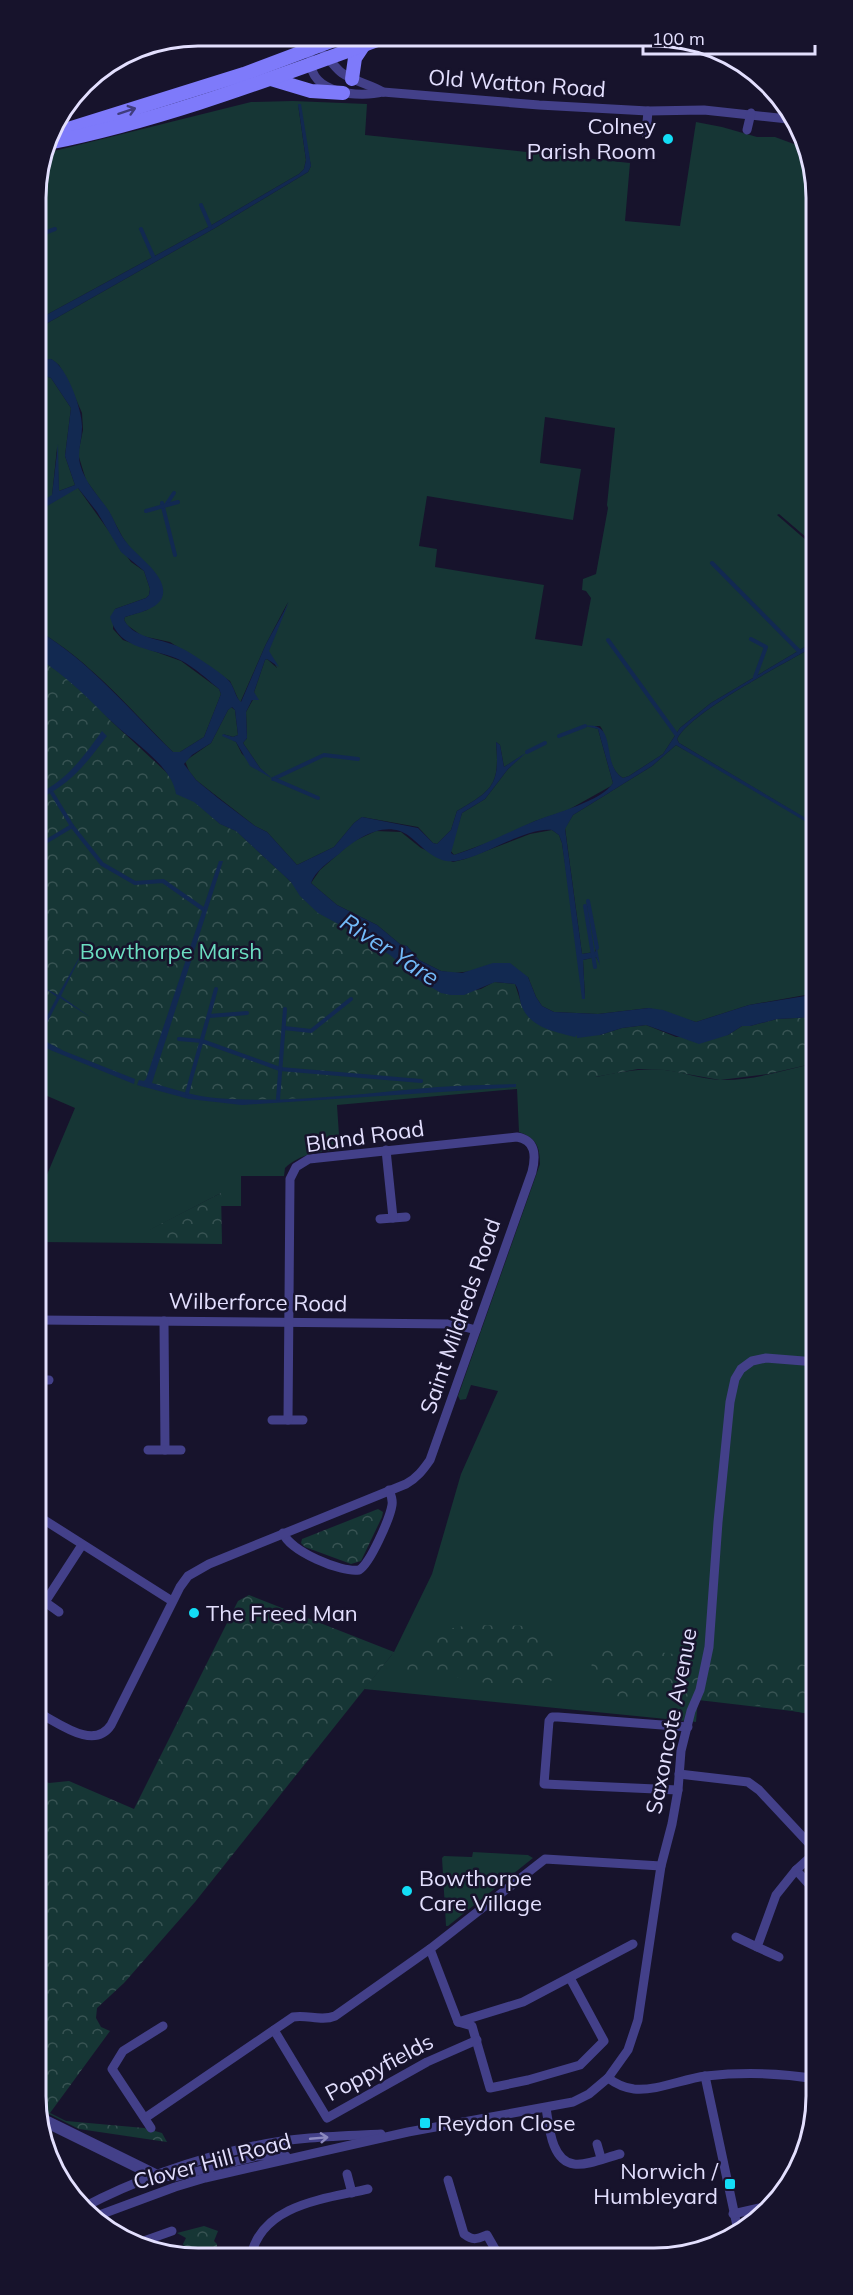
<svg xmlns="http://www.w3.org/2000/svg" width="853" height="2295" viewBox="0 0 853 2295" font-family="Mulish,sans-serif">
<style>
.grass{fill:#163635;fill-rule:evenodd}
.forest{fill:url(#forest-crowns)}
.water{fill:#122951}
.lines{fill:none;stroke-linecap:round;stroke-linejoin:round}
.stream{stroke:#122951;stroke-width:4}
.minor{stroke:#434089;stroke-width:9}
.tertiary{stroke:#434089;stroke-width:12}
.secondary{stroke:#7e7afa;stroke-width:14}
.oneway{stroke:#403c7e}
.oneway2{stroke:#8b88be}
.poi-dot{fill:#13ddf6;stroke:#17132c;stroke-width:2}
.labels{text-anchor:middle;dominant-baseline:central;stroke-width:5;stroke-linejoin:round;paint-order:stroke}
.street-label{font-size:22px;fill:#e3dffe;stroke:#17132c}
.poi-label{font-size:22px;fill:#e3dffe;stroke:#17132c;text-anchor:start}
.park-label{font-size:22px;fill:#6cddc1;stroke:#17132c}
.water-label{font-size:24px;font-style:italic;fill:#72baf9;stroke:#17132c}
.rim{fill:none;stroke:#e3dffe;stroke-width:3}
</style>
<defs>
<pattern id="forest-crowns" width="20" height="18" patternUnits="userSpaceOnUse" patternTransform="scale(1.5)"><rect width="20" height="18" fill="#163635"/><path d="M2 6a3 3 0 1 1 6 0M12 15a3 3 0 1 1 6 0" fill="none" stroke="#385353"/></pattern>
</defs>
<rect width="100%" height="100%" fill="#17132c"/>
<!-- grass -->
<g class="grass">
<path d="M293,101l74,3 -2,31 265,28 -5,58 55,5 16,-104 26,5 35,10h18l27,10 12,19v378l-35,-30 -2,1 37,32 1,94 -104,62 -31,25 -17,26 -34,22 -6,2c-16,-9 -14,-34 -21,-49l-2,-3h-11l9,3 15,54 -2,3 -43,24 -33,11 -37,18 -44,16 -4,-5 12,-37 23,-14 23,-30 15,-14 -19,12 -4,-22 -4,-3c4,43 -3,48 -39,69l-6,19 -14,14 -4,-1 -15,-16 -56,-10 -8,6 -20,24 -37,18 -30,-33 -12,-6 -59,-46 -7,-9 -4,-10 26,-18 17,-33 3,-3 4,3 3,25 -5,2 -10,-3 13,8 6,12 27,22 -9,-8 -17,-25 4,-5 -1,-26 9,-16 -1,-4 11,-32 2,-1 10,9 -9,-16 20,-50 -22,42 -26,59 -10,-22 -60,-39 -28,-6 -15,-11 -3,-5 1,-3 22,-7 16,-16 -40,-56 -14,-26 -23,-32 -8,-26 5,-24 -1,-17 -14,-32 -9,-16 -8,-6 -14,1v-31l178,-101 93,-56 3,-6 -13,-62 8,56 -2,9 -5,5 -89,52 -173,94 -1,-132 10,-35 205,-51zM545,417l70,11 -8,77 1,3 -12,66 -13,5 -1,11 4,1 5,7 -9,48 -47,-7 9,-54 -109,-18 2,-18 -18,-3 8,-50 146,24 8,-51 -41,-6z"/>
<path d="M37,373l14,5 20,30 -6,48 10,29 -16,6 -2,-43 -5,48 -15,8z"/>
<path d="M75,488h3l53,74 13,9 6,18 -1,6 -3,3 -31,11 -2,20 10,11 58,21 38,28 2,5 -17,43 -24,15h-7c-43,-43 -83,-91 -136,-122v-118z"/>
<path d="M815,646v198l-7,8 -3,10 10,82v41l-4,9 -62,11 -53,17 -47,-14 -51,6 -44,-2 -12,-6 -6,-9 -8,-20 -55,-6 -19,2 -13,-2 -22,-11 -12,-14 -6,-1 -24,-20 -40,-20 -26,-22 9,-13 32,-28 24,-11 25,1 20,16 32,14 12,-3 65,-25 22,-4 7,5 3,8 23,156 -2,-39 13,-3 3,5 -3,-13 -1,3 -13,2 -17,-126 8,-13 79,-49 24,-21 132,75 -129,-77 -2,-4c13,-27 108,-76 138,-93z"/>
<path d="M37,657l183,167 16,7 55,51 305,195c23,-5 45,-9 69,-7 18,2 36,9 55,10 30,1 62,-9 91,-16l4,-9 1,660 -24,-4 -94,-11 -2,22 -332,-33 30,-37 38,-78 29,-100 37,-83 -27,-6 -5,14 -6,1 -2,-4 82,-232c0,-18 -4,-26 -21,-32l-2,-43 -180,16 3,45c-21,2 -39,3 -55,18l-1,8h-43v30h-20v-13l-71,37 -1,13 -111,-1v-21l3,-9 -3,-2v-14l37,-88 -37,-16z"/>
<path d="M473,1852l55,3 5,3 -85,68h-2l-4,-68 2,-2 28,1z"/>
</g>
<!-- forest -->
<g class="forest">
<path d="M37,657l28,19 23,20 23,25 55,51 21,27 7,3 26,22 16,7 55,51 9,14 18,17 24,13 48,29 29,25 22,13 10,2 30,-6 13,-7 21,2 7,22 55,29h23l22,-7 24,-3 30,12 52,-2 14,-9h8l27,-7 38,-2v38l-4,9 -43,10 -48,6 -55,-10 -27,-1 -43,8 -17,-3 -47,8 -8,-6 -5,1v5l-2,2c-26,1 -52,1 -78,3 -74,6 -148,16 -223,11 -58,-5 -125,-36 -177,-59z"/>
<path d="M221,1193l1,51 -73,-1v-13z"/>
<path d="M378,1509l5,3 -1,5 -21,44 -10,3 -46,-17 -4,-4 1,-4z"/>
<path d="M249,1595l145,57 -199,250 -71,81 -27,25 -1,10 5,9 9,4 -60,82 16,8 78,7 18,5 5,9 -88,-13 -40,-20v-330l10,4 20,-2 65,28 104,-208z"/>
<path d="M469,1625l63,1 22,12 3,36 -11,13 -9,4 -41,-6 -47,-9 -46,2 -4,-8 16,-22 17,-16z"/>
<path d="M596,1644h7l112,16 86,4 15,4v47c-46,-9 -94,-14 -142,-17 -27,-1 -51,3 -77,-7 -5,-16 -9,-30 -1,-47z"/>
<path d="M204,2226l14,5 -4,10 3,3v10l-30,2 -4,-12 3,-6 -9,-5z"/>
</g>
<!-- water -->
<g class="water">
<path d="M298,104h3l10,62 -3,6 -93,56 -178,101v-9l173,-94 89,-52 5,-5 2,-9z"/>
<path d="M51,359c16,7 32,52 31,69 0,12 -5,24 -2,36 5,19 18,31 29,47 6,10 10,23 18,32 10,13 39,32 36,51 -2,15 -26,19 -38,23l-1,3c11,20 39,18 57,28 9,4 44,27 49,34 5,7 5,15 11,20l25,-58 23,-42 -20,49 10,16 -12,-8 -2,1 -11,32 5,8h-7l-6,12 1,26 -4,5 17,25 13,11 -23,-13 -14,-24 -14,-6 1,-2 10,3 5,-2 -3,-25 -3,-3 -4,3 -17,33 -19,12 -8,9 12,16 22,18 37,28 12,6 30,33 37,-18 20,-24 8,-6 56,11 15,15 4,1 14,-14 6,-19c36,-21 43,-26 39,-69l4,3 4,22 23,-15 -19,17 -23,30 -23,14 -11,40 3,2c29,-9 54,-23 81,-34 20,-8 67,-20 78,-38l-15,-54 -13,-3c34,-5 15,39 38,52l6,-2 34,-22 17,-26 31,-25 104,-62v5c-30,17 -125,66 -138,93l2,4 130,77 -1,3 -132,-78 -24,21 -79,49 -8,14 17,125 13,-2 2,-4 3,17 -4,-8 -13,3 2,39h-3l-20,-156 -3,-8 -7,-5c-26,-3 -68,27 -96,31 -20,3 -33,-14 -47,-25 -23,-17 -52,2 -70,18 -10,8 -24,17 -28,29l26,22 40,20 24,20 6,1 12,14 22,11 21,2 31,-10h17l18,14 8,20 6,9 12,6 44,2 51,-6 14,2 33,12 53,-17 56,-9 6,-2 4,-9v32l-38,2 -27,7h-8l-14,9 -29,9 -53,-19 -24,3 -22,7 -23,3v-3l-2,2c-19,-5 -44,-9 -53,-30 -3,-8 -2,-16 -7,-23l-20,-2 -31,13h-13l-10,-2 -22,-13 -29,-25 -48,-29 -24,-13 -18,-17 -9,-14 -55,-51 -16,-7 -26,-22 -18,-8c-4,-29 -46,-54 -66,-74 -26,-26 -42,-42 -73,-63v-27c53,31 92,80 136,122h7l24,-15 17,-43 -2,-5c-12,-10 -24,-21 -37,-28 -27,-14 -63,-9 -72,-44l5,-8 31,-11 3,-3 1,-6 -6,-18 -23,-19 -24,-40 -19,-24 -41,24v-8l15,-9 6,-51 1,47 16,-6 -10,-29 6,-48 -20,-30 -14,-5v-13z"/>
<path d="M102,731l5,5c-23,30 -35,47 -70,64v-6c30,-13 47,-38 65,-63z"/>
<path d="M815,844v100l-10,-75 3,-17z"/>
<path d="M219,861h4l-71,222c21,6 42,13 63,15 74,6 149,-5 223,-11 26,-2 52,-2 78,-3v3l-274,18 -53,-6 -52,-14 2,-5 5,1 2,-2z"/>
<path d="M84,949l-23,47 29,21 -30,-19 -21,40 25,13 71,28 -1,5 -96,-39v-12l19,-36 -14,-10 15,8z"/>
</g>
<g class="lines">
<!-- stream -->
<g class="stream">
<path d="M60,117l8,-1"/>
<path d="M201,205l9,21"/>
<path d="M141,229l12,27"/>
<path d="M36,236l19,-7"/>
<path d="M162,503l13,52"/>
<path d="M166,505l8,-12"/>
<path d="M146,511l32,-9"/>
<path d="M712,563l87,88"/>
<path d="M751,639l15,8 -11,30"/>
<path d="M608,640l68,94"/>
<path d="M559,736l26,-10"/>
<path d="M527,752l18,-9"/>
<path d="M273,779l51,-24 34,4"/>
<path d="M274,779l44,19"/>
<path d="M52,793l20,33 30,38 33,19 28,-2 40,28"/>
<path d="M37,847l35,-21"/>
<path d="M588,901l9,47"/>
<path d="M585,906l10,61"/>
<path d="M209,1016l38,-3"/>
<path d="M284,1028l27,3 40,-32"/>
<path d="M179,1039l23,2 78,28 141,12"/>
<path d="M187,1093l29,-104"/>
<path d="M278,1099l7,-90"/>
</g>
<!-- minor -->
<g class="minor">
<path d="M324,55c7,5 11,13 18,18 13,9 28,11 41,19"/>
<path d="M311,59c-3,35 49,39 72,33l156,13 109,6 56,-1 84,9"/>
<path d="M747,130l4,-17"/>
<path d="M646,134l2,-23"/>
<path d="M393,1218l13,-1"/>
<path d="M380,1219l13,-1 -7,-68"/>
<path d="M38,1320l415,4 23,6"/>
<path d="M38,1380h11"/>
<path d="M288,1420h15"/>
<path d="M148,1450h17l-1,-129"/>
<path d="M165,1450h16"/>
<path d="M38,1516l134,85"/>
<path d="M283,1533c7,18 58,40 76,37 11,-6 31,-52 33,-65 1,-6 -1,-10 -3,-15"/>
<path d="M59,1612l-14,-10 37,-57"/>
<path d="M39,1713c20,10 55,38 72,12l69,-138 8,-11 21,-12 197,-80c11,-6 17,-14 24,-24l102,-288c4,-16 4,-32 -15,-35l-208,22 -13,8 -6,12 -2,241h-16"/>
<path d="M679,1774l69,8 11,8 57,61"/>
<path d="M678,1790l-134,-6 5,-63 3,-4h6l130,10"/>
<path d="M796,1870l20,22"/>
<path d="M736,1937l21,10 19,-52 20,-25 20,-18"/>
<path d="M757,1947l22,10"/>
<path d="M430,1949l28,73 14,4 18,62 38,-8 52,-15 24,-24 -34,-63"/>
<path d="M458,2022l65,-20 110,-58"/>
<path d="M274,2030l53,88 100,-56 50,-22"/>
<path d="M705,2076l34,159"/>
<path d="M608,2078c8,6 17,10 26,11 24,2 48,-10 72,-13 37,-4 74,-3 111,3"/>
<path d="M546,2108c3,17 5,53 28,56 14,2 33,-7 46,-10"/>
<path d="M145,2118l148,-101c14,-3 28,5 42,-1l95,-67 115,-90 116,7"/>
<path d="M151,2128l-39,-59 11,-18 40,-25"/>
<path d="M597,2144l4,14"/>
<path d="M347,2174l5,19"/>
<path d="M162,2176l13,1 82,-21h29"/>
<path d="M448,2180l16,54c9,7 13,5 23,1l12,21"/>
<path d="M82,2208c53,-28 114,-49 172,-62 41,-9 85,-10 127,-12"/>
<path d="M733,2214l43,-10"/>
<path d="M94,2217l81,-30 30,-9 203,-46 165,-30 16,-8 19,-16 20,-28 10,-30 23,-154 11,-42 6,-34 3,-39 10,-40 9,-21 9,-43 9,-125 12,-120 5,-23 6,-10 11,-8 14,-3 50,4"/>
<path d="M141,2242l31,-11"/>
<path d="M251,2256c11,-52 74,-57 117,-67"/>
</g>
<!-- tertiary -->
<path class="tertiary" d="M39,2118l118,58"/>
<!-- secondary -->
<g class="secondary">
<path d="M271,79l40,12 32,2"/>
<path d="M352,79l3,-21 8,-12"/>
<path d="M62,131l182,-57 98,-37"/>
<path d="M48,143c116,-23 227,-66 338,-106"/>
</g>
</g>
<!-- one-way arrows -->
<defs><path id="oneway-shaft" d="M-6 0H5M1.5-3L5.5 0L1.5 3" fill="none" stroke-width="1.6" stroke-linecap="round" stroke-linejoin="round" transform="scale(1.5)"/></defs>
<use class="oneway" href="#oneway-shaft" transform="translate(127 111) rotate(-18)"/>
<use class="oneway2" href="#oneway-shaft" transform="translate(319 2138) rotate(-5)"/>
<!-- markers -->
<g class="poi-dot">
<circle cx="668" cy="139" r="6"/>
<circle cx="194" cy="1613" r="6"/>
<circle cx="407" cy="1891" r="6"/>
<rect x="419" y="2117" width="12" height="12" rx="3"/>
<rect x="724" y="2178" width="12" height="12" rx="3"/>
</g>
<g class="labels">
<!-- street labels -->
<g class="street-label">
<text transform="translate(517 83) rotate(4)">Old Watton Road</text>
<text transform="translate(365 1136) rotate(-8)">Bland Road</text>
<text transform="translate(258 1302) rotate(1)">Wilberforce Road</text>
<text transform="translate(460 1316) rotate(-71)">Saint Mildreds Road</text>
<text transform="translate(671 1721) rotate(-79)">Saxoncote Avenue</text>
<text transform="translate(379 2067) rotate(-28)">Poppyfields</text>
<text transform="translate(212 2161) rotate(-15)">Clover Hill Road</text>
</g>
<!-- poi labels -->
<g class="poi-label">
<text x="656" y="126" text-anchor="end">Colney<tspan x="656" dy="25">Parish Room</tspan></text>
<text x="206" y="1613">The Freed Man</text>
<text x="419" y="1878">Bowthorpe<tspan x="419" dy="25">Care Village</tspan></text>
<text x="437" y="2123">Reydon Close</text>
<text x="718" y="2171" text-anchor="end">Norwich /<tspan x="718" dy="25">Humbleyard</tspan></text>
</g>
<!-- park labels -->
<g class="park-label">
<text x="171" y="951">Bowthorpe Marsh</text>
</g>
<!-- water labels -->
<g class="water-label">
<text transform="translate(390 949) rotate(33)">River Yare</text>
</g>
</g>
<!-- crop -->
<path d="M0 0H853V2295H0ZM198 46H654A152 152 0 0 1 806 198V2096A152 152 0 0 1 654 2248H198A152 152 0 0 1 46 2096V198A152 152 0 0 1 198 46Z" fill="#17132c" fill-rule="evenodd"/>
<path class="rim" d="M198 46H654A152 152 0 0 1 806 198V2096A152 152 0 0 1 654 2248H198A152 152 0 0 1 46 2096V198A152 152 0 0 1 198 46Z"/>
<!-- scale -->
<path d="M643 45v9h172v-9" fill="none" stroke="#e3dffe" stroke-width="3"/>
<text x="652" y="45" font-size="18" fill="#e3dffe" stroke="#17132c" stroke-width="4.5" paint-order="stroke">100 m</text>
</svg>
